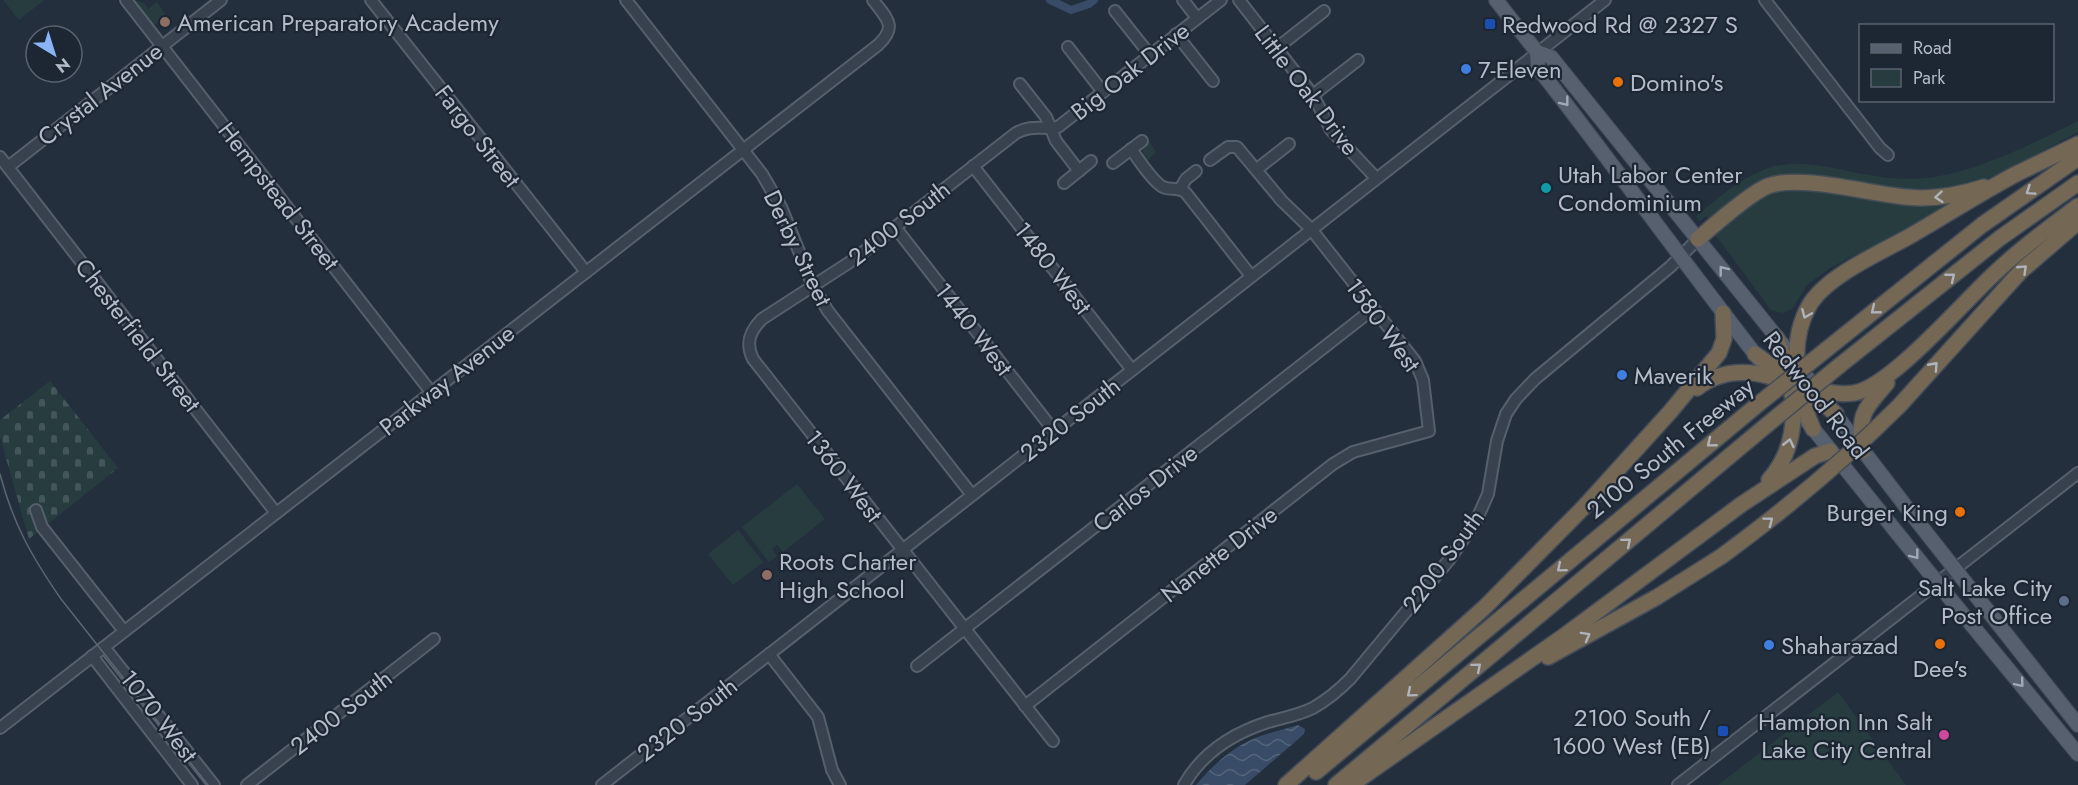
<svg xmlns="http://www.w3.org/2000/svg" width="2078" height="785" viewBox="0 0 2078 785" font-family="Jost,sans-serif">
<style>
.green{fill:#263c3f}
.cemetery{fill:url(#cemetery-stones)}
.park{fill:url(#park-tufts)}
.water{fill:url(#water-waves)}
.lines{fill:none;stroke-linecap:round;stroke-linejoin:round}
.canal{stroke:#394c67;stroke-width:8}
.minor-casing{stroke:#565f6c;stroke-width:14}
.major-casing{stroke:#414a57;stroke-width:16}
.highway-casing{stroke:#434c59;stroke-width:18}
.minor{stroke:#38414e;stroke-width:10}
.major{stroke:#56606e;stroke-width:14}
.highway{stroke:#746855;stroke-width:15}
.tram{stroke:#5a6575;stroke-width:1.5}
.highway-bridge-casing{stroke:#434c59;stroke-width:18;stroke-linecap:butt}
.highway-bridge{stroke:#746855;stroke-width:15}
.oneway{stroke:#a1aab7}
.oneway2{stroke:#aeb4bd}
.education-dot{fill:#8d6e63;stroke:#1d2633;stroke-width:2}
.transit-dot{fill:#1a4fb4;stroke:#1d2633;stroke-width:2}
.shop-dot{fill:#3f7fe0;stroke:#1d2633;stroke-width:2}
.food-dot{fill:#e8710a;stroke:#1d2633;stroke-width:2}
.culture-dot{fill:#0f9aa8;stroke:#1d2633;stroke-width:2}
.service-dot{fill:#5c6f8a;stroke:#1d2633;stroke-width:2}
.hotel-dot{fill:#d1479c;stroke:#1d2633;stroke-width:2}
.labels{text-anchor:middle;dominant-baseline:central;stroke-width:4.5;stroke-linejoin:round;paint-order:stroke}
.poi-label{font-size:24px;fill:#b4bcc9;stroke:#1d2633;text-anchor:start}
.street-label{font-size:24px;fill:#b4bcc9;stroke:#1d2633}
</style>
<defs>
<pattern id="cemetery-stones" width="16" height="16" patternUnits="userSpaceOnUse" patternTransform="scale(1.5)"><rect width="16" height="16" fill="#263c3f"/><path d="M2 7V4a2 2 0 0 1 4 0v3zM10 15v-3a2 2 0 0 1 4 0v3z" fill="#435659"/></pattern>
<pattern id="park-tufts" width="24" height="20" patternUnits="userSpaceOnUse" patternTransform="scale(1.5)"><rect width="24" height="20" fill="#263c3f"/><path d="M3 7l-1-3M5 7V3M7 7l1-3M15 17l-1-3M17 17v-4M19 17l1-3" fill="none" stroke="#435659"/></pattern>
<pattern id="water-waves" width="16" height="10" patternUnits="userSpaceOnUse" patternTransform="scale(1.5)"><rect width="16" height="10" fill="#394c67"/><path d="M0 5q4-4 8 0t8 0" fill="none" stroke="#53647b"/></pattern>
</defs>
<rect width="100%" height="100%" fill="#242f3e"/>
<!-- green -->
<g class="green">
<path d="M3,0h41l-25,20z"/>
<path d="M132,0l12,3 4,6 9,-7 9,14 -13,10z"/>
<path d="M2078,121v11c-39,20 -84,51 -128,57 -41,5 -82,-4 -123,-10 -18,-2 -40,-8 -58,-1 -23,7 -41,25 -60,41l-3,-3 -6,5 -4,-5c21,-17 42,-36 67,-46 36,-15 76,1 112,6 19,3 40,4 59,1 47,-7 102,-35 144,-56z"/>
<path d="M1785,186l172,17 -127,65 -23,17 -15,24 -10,4 -11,-3 -57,-77 37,-31z"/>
<path d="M797,484l28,35 -42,33 -6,-7 -5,4 5,7 -8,6 -27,-35z"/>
<path d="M738,530l25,32 -30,23 -25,-31z"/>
<path d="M1838,692l68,93h-188z"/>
</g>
<!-- cemetery -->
<path class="cemetery" d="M50,381l68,87 -89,71 -29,-102v-17z"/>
<!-- park -->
<path class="park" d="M1149,141l7,11 -9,9 -4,-6v-7z"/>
<!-- water -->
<path class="water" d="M1298,725l7,4 -1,5 -59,51h-49c17,-20 36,-38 62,-48 13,-5 27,-8 40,-12z"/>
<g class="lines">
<!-- canal -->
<path class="canal" d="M1050,0l21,10 18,-6 5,-4"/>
<!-- minor casing -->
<g class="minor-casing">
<g id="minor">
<path d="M126,0l305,392"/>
<path d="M371,0l215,272"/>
<path d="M626,0l136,174 19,33 32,79 15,25 144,184"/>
<path d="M1183,0l14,18"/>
<path d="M1239,0l74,95 18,35 45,48"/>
<path d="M1765,0l115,148 8,7"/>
<path d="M1115,11l35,44"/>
<path d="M1176,34l37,47"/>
<path d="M1068,47l35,45"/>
<path d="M1277,48l47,-37"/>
<path d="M1020,84l26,33 10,24 23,30"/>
<path d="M1313,95l45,-35"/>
<path d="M1131,149c7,10 22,33 32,38 8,4 15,-1 23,6l65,83"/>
<path d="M0,157l276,356"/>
<path d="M1113,163l29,-22"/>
<path d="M973,166l159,204"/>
<path d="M8,167l213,-167"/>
<path d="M1257,169l32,-25"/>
<path d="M1064,183l27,-22"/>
<path d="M1180,189l6,-10 10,-8"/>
<path d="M895,227l159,204"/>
<path d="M36,510l6,17 82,104"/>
<path d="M104,647l110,138"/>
<path d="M769,654l49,63 14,53 8,15"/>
<path d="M92,656l100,129"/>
<path d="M917,666l456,-357"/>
<path d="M1025,706l308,-242 20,-12 76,-21 -6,-51 -8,-19 -104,-132 -29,-28 -45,-54h-9l-18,13"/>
<path d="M0,728l878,-683c20,-19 9,-26 -5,-45"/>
<path d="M1053,741l-300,-382c-8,-16 -3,-28 9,-40l91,-59 163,-127c16,-9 27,-3 42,-6l163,-127"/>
<path d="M247,785l187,-146"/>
<path d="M602,785l1003,-785"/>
<path d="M1184,785c18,-32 50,-52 84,-63 15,-4 31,-7 45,-14 14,-8 26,-18 37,-29l99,-119 27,-39 12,-27 9,-53 9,-27 10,-15 19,-20 135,-112 28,-28"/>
<path d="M1678,785l400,-312"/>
</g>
</g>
<!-- major casing -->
<g class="major-casing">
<g id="major">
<path d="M1496,0l41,52 1,16c76,97 148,198 224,295"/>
<path d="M1537,52l14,5 232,288"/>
<path d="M1796,363l121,158 161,204"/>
<path d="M1807,421l145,180 126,153"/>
</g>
</g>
<!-- highway casing -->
<g class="highway-casing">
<g id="highway">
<path d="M1698,239c16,-14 52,-46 70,-53 31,-12 103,8 138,11 26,3 53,-2 78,-10"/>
<path d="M1827,349l155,-124 96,-67"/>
<path d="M1755,354c28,21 62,44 99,39 37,-6 111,-93 142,-121 25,-24 54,-45 82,-66"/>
<path d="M1839,366l161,-128 78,-55"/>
<path d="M1697,388c43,-34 103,-6 139,26"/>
<path d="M1900,405l121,-134 57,-49"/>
<path d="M1813,429c-16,-37 -25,-86 -4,-123 17,-30 71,-53 101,-70 35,-20 70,-43 106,-62 21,-10 41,-20 62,-30"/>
<path d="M1863,451c-5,-37 0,-40 24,-68"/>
<path d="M1769,480c36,-41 26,-97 7,-143"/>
<path d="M1548,657l109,-60 65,-41"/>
<path d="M1316,772l440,-366"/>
<path d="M1286,785l199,-178 98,-99 87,-96 49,-59 5,-14 -1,-26"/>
<path d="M1336,785l432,-361"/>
<path d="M1351,785l213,-149 178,-132 73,-48 15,-5"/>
</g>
</g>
<!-- minor -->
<use href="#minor" class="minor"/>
<!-- major -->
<use href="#major" class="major"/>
<!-- highway -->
<use href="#highway" class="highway"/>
<!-- tram -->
<path class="tram" d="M0,474c13,50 32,83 61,125l147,186"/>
<!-- highway-bridge casing -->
<g class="highway-bridge-casing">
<g id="highway-bridge">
<path d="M1756,406l71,-57"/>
<path d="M1768,424l71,-58"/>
<path d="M1722,556c64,-47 122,-95 178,-151"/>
</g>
</g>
<!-- highway-bridge -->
<use href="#highway-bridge" class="highway-bridge"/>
</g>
<!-- one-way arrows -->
<defs><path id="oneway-chevron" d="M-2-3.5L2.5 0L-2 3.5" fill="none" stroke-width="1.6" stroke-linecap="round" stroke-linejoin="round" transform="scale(1.5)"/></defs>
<g class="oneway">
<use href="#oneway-chevron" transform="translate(1565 102) rotate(52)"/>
<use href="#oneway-chevron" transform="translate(1723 270) rotate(-128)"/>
<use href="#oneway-chevron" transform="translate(1915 555) rotate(52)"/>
<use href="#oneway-chevron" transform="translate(2020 683) rotate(50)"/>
</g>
<g class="oneway2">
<use href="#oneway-chevron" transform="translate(2030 191) rotate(146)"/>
<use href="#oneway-chevron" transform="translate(1939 197) rotate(175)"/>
<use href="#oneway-chevron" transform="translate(2023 269) rotate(-44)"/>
<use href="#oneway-chevron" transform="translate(1951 277) rotate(-39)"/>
<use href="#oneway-chevron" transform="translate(1875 310) rotate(141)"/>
<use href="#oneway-chevron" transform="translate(1806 314) rotate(113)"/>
<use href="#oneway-chevron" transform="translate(1934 366) rotate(-48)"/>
<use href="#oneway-chevron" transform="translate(1711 443) rotate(141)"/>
<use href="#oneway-chevron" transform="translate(1789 443) rotate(-77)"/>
<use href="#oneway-chevron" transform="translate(1769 521) rotate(-37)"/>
<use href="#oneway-chevron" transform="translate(1627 542) rotate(-40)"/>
<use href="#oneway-chevron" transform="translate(1561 568) rotate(140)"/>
<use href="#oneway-chevron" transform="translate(1586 636) rotate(-29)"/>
<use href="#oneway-chevron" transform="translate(1477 667) rotate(-40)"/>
<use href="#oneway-chevron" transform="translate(1411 693) rotate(140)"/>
</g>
<!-- markers -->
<g class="education-dot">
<circle cx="165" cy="22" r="6"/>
<circle cx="767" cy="575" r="6"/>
</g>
<g class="transit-dot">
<rect x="1484" y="18" width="12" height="12" rx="3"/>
<rect x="1717" y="725" width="12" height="12" rx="3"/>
</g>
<g class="shop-dot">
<circle cx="1466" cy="69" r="6"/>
<circle cx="1622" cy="375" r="6"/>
<circle cx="1769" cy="645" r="6"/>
</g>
<g class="food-dot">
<circle cx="1618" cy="82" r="6"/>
<circle cx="1960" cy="512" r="6"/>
<circle cx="1940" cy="644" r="6"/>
</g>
<circle class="culture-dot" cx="1546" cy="188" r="6"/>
<circle class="service-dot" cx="2064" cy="601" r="6"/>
<circle class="hotel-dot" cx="1944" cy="735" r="6"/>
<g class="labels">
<!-- poi labels -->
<g class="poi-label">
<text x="177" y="22">American Preparatory Academy</text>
<text x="1502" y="24">Redwood Rd @ 2327 S</text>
<text x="1478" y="69">7-Eleven</text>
<text x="1630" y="82">Domino's</text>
<text x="1558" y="174">Utah Labor Center<tspan x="1558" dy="28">Condominium</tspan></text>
<text x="1634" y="375">Maverik</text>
<text x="1948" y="512" text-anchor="end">Burger King</text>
<text x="779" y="561">Roots Charter<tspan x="779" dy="28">High School</tspan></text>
<text x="2052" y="587" text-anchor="end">Salt Lake City<tspan x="2052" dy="28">Post Office</tspan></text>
<text x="1781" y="645">Shaharazad</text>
<text x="1940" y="668" text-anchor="middle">Dee's</text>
<text x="1711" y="717" text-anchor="end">2100 South /<tspan x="1711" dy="28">1600 West (EB)</tspan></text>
<text x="1932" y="721" text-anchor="end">Hampton Inn Salt<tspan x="1932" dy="28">Lake City Central</tspan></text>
</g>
<!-- street labels -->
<g class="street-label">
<text transform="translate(1130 71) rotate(-38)">Big Oak Drive</text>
<text transform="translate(1307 90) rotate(53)">Little Oak Drive</text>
<text transform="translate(100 94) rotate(-38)">Crystal Avenue</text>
<text transform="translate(478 136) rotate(52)">Fargo Street</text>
<text transform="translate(279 196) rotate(52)">Hempstead Street</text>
<text transform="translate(899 223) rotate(-38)">2400 South</text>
<text transform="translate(798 248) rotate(64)">Derby Street</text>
<text transform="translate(1053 268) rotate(52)">1480 West</text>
<text transform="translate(1383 325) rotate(54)">1580 West</text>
<text transform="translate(974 329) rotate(52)">1440 West</text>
<text transform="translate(138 335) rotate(52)">Chesterfield Street</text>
<text transform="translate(447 380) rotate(-38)">Parkway Avenue</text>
<text transform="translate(1816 395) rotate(52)">Redwood Road</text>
<text transform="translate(1070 419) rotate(-38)">2320 South</text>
<text transform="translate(1670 448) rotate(-39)">2100 South Freeway</text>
<text transform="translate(844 476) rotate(52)">1360 West</text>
<text transform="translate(1145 488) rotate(-38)">Carlos Drive</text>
<text transform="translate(1219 554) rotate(-38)">Nanette Drive</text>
<text transform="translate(1443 561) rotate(-54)">2200 South</text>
<text transform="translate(341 712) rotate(-38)">2400 South</text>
<text transform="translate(159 716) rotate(52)">1070 West</text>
<text transform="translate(687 719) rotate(-38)">2320 South</text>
</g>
</g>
<!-- legend -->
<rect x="1859" y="24" width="195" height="78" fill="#1d2633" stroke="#59626f" stroke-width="1.5"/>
<rect x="1871" y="44" width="30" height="9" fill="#56606e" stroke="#59626f" stroke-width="1.5"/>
<text x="1913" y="54" font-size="18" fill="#b4bcc9">Road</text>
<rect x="1871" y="69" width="30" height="18" fill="#263c3f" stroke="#59626f" stroke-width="1.5"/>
<text x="1913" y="84" font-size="18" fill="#b4bcc9">Park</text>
<!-- north arrow -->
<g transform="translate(54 54) rotate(142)"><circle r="28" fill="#1d2633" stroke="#59626f" stroke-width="1.5"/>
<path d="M0-4.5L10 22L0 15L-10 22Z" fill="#8ab4f8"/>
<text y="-9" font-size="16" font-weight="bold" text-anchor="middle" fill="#b4bcc9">N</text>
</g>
</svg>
